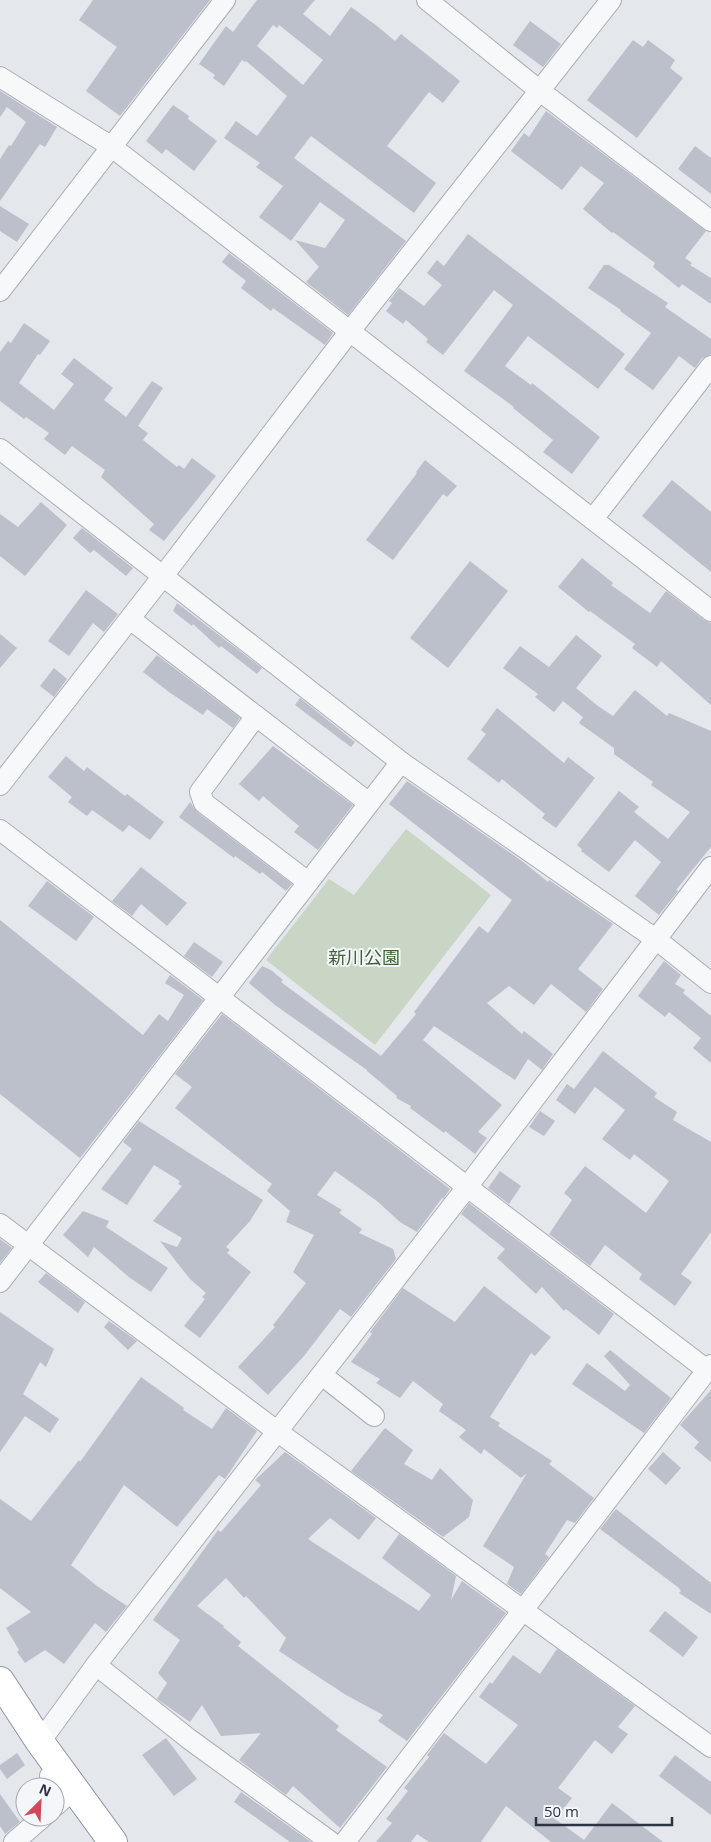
<svg xmlns="http://www.w3.org/2000/svg" width="711" height="1842" viewBox="0 0 711 1842" font-family="'Open Sans','Noto Sans JP',sans-serif">
<style>
.green{fill:#c9d6c5}
.building{fill:#bbc0ca;fill-rule:evenodd}
.lines{fill:none;stroke-linecap:round;stroke-linejoin:round}
.minor-casing{stroke:#a9aeb7;stroke-width:22}
.trunk-casing{stroke:#8b94a3;stroke-width:30}
.minor{stroke:#f7f8fa;stroke-width:20}
.trunk{stroke:#fff;stroke-width:28}
.labels{text-anchor:middle;dominant-baseline:central;stroke-width:4;stroke-linejoin:round;paint-order:stroke}
.park-label{font-size:18px;fill:#3f6138;stroke:#f4f6f9}
</style>
<rect width="100%" height="100%" fill="#e4e7ec"/>
<!-- green -->
<path class="green" d="M406,829l85,66 -116,150 -109,-85 63,-81 25,16z"/>
<!-- building -->
<g class="building">
<path d="M93,0h117l-90,116 -34,-25 31,-44 -38,-27z"/>
<path d="M257,0h58l-12,14 27,22 21,-29 26,19 18,15 6,-7 59,47 -17,22 -14,-11 -42,54 49,37 -22,30 -103,-77 -17,22 112,83 -58,74 -42,-33 13,-15 -24,-27 30,8 20,-28 -25,-18 -29,39 -32,-24 24,-31 -27,-19 4,-4 -36,-25 12,-17 21,15 30,-40 -41,-35 -1,1 -3,-2 -18,26 -11,-8 2,-3 -16,-11 27,-38 7,6zM273,25l4,3 2,-3 44,35 -20,25 -46,-39z"/>
<path d="M530,21l31,23 -18,23 -30,-22z"/>
<path d="M633,40l10,7 5,-7 27,20 -5,8 13,10 -46,60 -50,-38z"/>
<path d="M0,91l57,36 -12,20 -5,-3 -40,57v-42l9,-14 2,1 15,-24 -19,-15 -7,10z"/>
<path d="M173,105l16,11 -1,3 29,22 -23,30 -28,-22 -4,5 -16,-13z"/>
<path d="M546,111l160,120 -21,27 7,5 -2,2 21,13v26l-29,-20 -3,4 -26,-21 2,-4 -42,-31 -1,1 -29,-24 21,-26 -23,-17 -19,24 -51,-39 13,-18 5,4z"/>
<path d="M695,146l16,12v36l-33,-25z"/>
<path d="M0,206l29,18 -12,18 -17,-11z"/>
<path d="M468,234l157,120 -27,35 -70,-53 -23,30 26,19 1,-2 68,54 -28,37 -29,-22 10,-12 -40,-32 1,-1 -50,-36 49,-66 -19,-15 -51,65 -17,-13 2,-3 -22,-19 -3,4 -17,-13 6,-8 -3,-2 10,-13 25,18 18,-21 -15,-12 10,-13 7,6z"/>
<path d="M229,253l104,80 -8,12 -52,-37 -2,3 -30,-23 5,-7 -24,-19z"/>
<path d="M604,265h5l59,38 -3,4 46,32v15l-9,4 -7,10 -16,-12 -26,34 -29,-21 27,-36 -31,-22 1,-1 -33,-22z"/>
<path d="M24,323l26,18 -10,14 -2,-1 -19,29 35,27 20,-26 -13,-10 13,-16 39,30 -9,12 22,17 26,-36 11,7 -25,38 10,7 -5,7 34,27 2,-2 5,4 8,-11 24,18 -52,65 -15,-11 5,-6 -53,-47 4,-7 -33,-24 -7,9 -21,-16 5,-6 -23,-16 -2,2 -24,-18v-49l8,-11 3,2z"/>
<path d="M425,460l32,26 -10,11 -4,-3 -50,66 -27,-20 51,-67 -1,-1z"/>
<path d="M672,480l39,32v60l-69,-56z"/>
<path d="M41,502l26,23 -42,51 -25,-20v-42l18,13z"/>
<path d="M82,528l51,40 -7,8 -32,-26 -4,3 -17,-15z"/>
<path d="M582,558l31,25 -2,2 39,28 16,-22 38,29 7,3v82l-50,-44 -4,6 -25,-19 3,-4 -45,-33 -1,1 -31,-25z"/>
<path d="M470,561l38,30 -60,77 -38,-30z"/>
<path d="M86,590l32,24 -14,18 -11,-9 -24,33 -21,-15z"/>
<path d="M177,603l85,65 -5,6 -36,-28 -2,2 -26,-24 -1,2 -19,-15z"/>
<path d="M0,634l17,14 -17,20z"/>
<path d="M576,635l26,21 -26,32 22,18 15,10 22,-26 32,26 2,-3 42,18v116l-35,43 2,1 -19,24 -24,-19 26,-34 -26,-22 -26,32 -28,-21 1,-2 -5,-4 42,-54 20,16 -5,5 34,27 22,-27 -39,-27 2,-3 -39,-28v-6l-35,-25 4,-6 -20,-16 -9,11 -19,-15 3,-3 -35,-26 17,-22 29,21z"/>
<path d="M157,655l83,63 -7,10 -26,-19 -4,6 -34,-23 -26,-20z"/>
<path d="M54,668l13,11 -13,18 -14,-11z"/>
<path d="M300,698l55,44 -4,5 -56,-42z"/>
<path d="M497,708l67,55 4,-6 27,21 -39,50 -14,-10 3,-4 -43,-35 -3,4 -32,-24 19,-25 -5,-4z"/>
<path d="M273,746l80,59 -35,45 -24,-18 5,-6 -36,-30 -4,5 -20,-17z"/>
<path d="M66,756l18,15 3,-4 38,29 2,-2 37,28 -14,18 -21,-15 -6,7 -31,-22 -5,6 -19,-14 4,-5 -24,-20z"/>
<path d="M407,781l115,80 26,21 1,-2 64,44 -35,45 25,20 -17,23 -35,-28 -17,21 -25,-19 -22,17 35,31 2,-3 29,23 -11,16 -14,-11 -13,21 -81,-54 -11,14 79,65 -24,27 9,6 -12,16 -30,-23 -1,2 -34,-25 1,-2 -15,-8 1,-2 -30,-25v-1l-92,-65 -26,-22 13,-17 9,4 12,10 -2,2 100,74 35,-42 -2,-2 65,-86 9,7 24,-33 -123,-96z"/>
<path d="M190,802l7,10 95,72 -6,7 -24,-19 -2,2 -25,-18 -1,2 -55,-41z"/>
<path d="M141,867l46,36 -20,23 -26,-22 -9,12 -20,-15z"/>
<path d="M47,881l47,36 -18,24 -48,-35z"/>
<path d="M0,920l143,115 16,-21 9,7 16,-26 -19,-12 5,-8 33,25 -123,158 -80,-64z"/>
<path d="M194,942l29,20 -11,15 -28,-21z"/>
<path d="M664,961l17,14 -6,9 10,6 -2,3 28,23v47l-18,-15 8,-10 -32,-26 -4,5 -27,-21z"/>
<path d="M222,1014l228,175 -7,10 -1,-1 -25,34 -17,-10 -23,-21 -42,-30 -18,24 25,15 -3,3 23,16 -3,4 34,16 3,10 -45,58 -11,-8 -36,47 -36,39 -30,-28 37,-40 -2,-2 33,-42 -13,-11 21,-37 -28,-13 4,-11 -23,-20 5,-7 -97,-76 17,-21 -17,-13z"/>
<path d="M603,1051l54,42 -3,4 23,15 -4,8 38,22v90l-30,42 11,8 -17,24 -36,-27 3,-5 -37,-29 -15,21 -41,-32 23,-34 -8,-7 21,-27 61,47 23,-32 -35,-27 -4,6 -28,-21 23,-29 -30,-23 -20,27 -19,-14 11,-16 7,5z"/>
<path d="M540,1111l15,10 -11,15 -15,-9z"/>
<path d="M139,1121l124,79 -13,21 -24,26 4,3 -3,3 24,19 -51,66 -16,-12 21,-27 -3,-2 4,-4 -16,-14 -30,-38 17,6 5,-9 -29,-17 29,-35 -4,-2 2,-3 -26,-16 -27,40 -26,-16 31,-40 -9,-7z"/>
<path d="M500,1171l21,15 -12,18 -21,-16z"/>
<path d="M469,1203l145,111 -15,21 -33,-26 -2,2 -22,-24 -6,7 -39,-36 8,-9 -44,-35z"/>
<path d="M83,1211l26,10 -3,6 62,41 -17,24 -21,-14 -36,-31 -6,10 -25,-22z"/>
<path d="M0,1239l12,9 -12,15z"/>
<path d="M46,1273l39,29 -7,11 -40,-31z"/>
<path d="M484,1286l67,51 -16,19 -4,-3 -41,64 10,6 -2,3 54,35 -3,3 45,34 -19,25 -8,-3 -22,34 4,3 -28,37 -14,-10 7,-17 -31,-21 44,-73 -6,5 -37,-29 -3,5 -22,-17 7,-7 -27,-19 4,-7 -30,-23 -13,17 -24,-15 4,-4 -29,-17 21,-28 -2,-2 33,-44 52,34z"/>
<path d="M0,1312l54,37 -8,18 -6,-5 -17,32 36,25 -9,14 -25,-17 -25,36z"/>
<path d="M109,1321l28,20 -9,9 -24,-23z"/>
<path d="M610,1350l61,48 -27,35 -72,-49 15,-21 38,28 5,-6 -26,-29z"/>
<path d="M141,1377l43,31 -1,2 29,19 14,-21 31,23 -32,48 -6,-4 -42,52 -53,-42 -53,80 26,21 30,20 -21,26 -11,-9 -31,41 -19,-14 -20,13 -8,-11 2,-2 -13,-22 25,-16 -31,-24v-89l31,22 48,-61 1,2z"/>
<path d="M711,1390v72l-17,-14 5,-6 -19,-17z"/>
<path d="M385,1428l28,22 -9,14 28,16 8,-12 33,32 -4,17 -26,20 -92,-66z"/>
<path d="M285,1452l91,66 -17,22 -29,-22 -22,21 111,72 12,-16 -49,-37 17,-24 57,42 -5,24 11,-19 44,32 -99,128 -29,-20 5,-6 -37,-20 -67,-44 7,-13 -40,-42 -2,2 -18,-20 -29,28 27,20 -1,1 18,15 -3,4 101,80 -3,4 51,37 -47,61 -47,-42 -7,9 -47,-35 22,-27 -40,3 -19,-31 -12,17 -33,-23 10,-16 -9,-10 22,-33 -27,-20 65,-90 3,2 40,-47 -6,-5z"/>
<path d="M663,1452l18,16 -15,17 -18,-16z"/>
<path d="M616,1509l95,74v31l-32,-21 2,-2 -2,-3 -79,-59z"/>
<path d="M665,1611l33,26 -15,20 -34,-26z"/>
<path d="M557,1649l78,57 -17,21 10,7 -16,20 -17,-14 -37,48 14,10 -17,21 29,21 28,-37 51,39h-112l-45,-36 -25,36h-52l-12,-8 -6,8h-35l16,-19 -6,-4 22,-28 -4,-3 25,-31 -2,-2 17,-22 42,31 32,-39 -39,-28 11,-15 2,2 21,-29 27,19z"/>
<path d="M166,1738l31,41 -23,17 -32,-41z"/>
<path d="M17,1753l8,12 -18,14 -7,-10v-4z"/>
<path d="M675,1755l36,27v33l-52,-39z"/>
<path d="M241,1792l70,50h-21l-56,-40z"/>
<path d="M0,1794l20,28 -15,12 -5,-8z"/>
</g>
<g class="lines">
<!-- minor casing -->
<g class="minor-casing">
<g id="minor">
<path d="M427,0l113,91 171,130"/>
<path d="M0,77l112,70 599,464"/>
<path d="M0,291l225,-291"/>
<path d="M0,449l401,313 256,178 54,43"/>
<path d="M593,519l118,-153"/>
<path d="M130,619l239,184"/>
<path d="M256,716l-56,76 4,11 104,79"/>
<path d="M0,785l163,-209 187,-245 261,-331"/>
<path d="M0,830l707,540"/>
<path d="M0,1224l278,208 433,315"/>
<path d="M0,1282l401,-520"/>
<path d="M322,1375l52,41"/>
<path d="M96,1665l93,74 142,103"/>
<path d="M40,1742l56,-77 371,-478 244,-320"/>
<path d="M50,1776l15,21 -10,9"/>
<path d="M14,1842l29,-25"/>
<path d="M345,1842l366,-477"/>
</g>
</g>
<!-- trunk casing -->
<g class="trunk-casing">
<path id="trunk" d="M0,1681l40,61 73,100"/>
</g>
<!-- minor -->
<use href="#minor" class="minor"/>
<!-- trunk -->
<use href="#trunk" class="trunk"/>
</g>
<g class="labels">
<!-- park labels -->
<g class="park-label">
<text x="364" y="957">新川公園</text>
</g>
</g>
<!-- north arrow -->
<g transform="translate(40 1802) rotate(24)"><circle r="24" fill="#f4f6f9" stroke="#a4a8b1"/>
<path d="M0-4L9 19L0 12L-9 19Z" fill="#d1495b"/>
<text y="-8" font-size="14" font-weight="bold" text-anchor="middle" fill="#2b3445">N</text>
</g>
<!-- scale -->
<path d="M536 1817v8h136v-8" fill="none" stroke="#2b3445" stroke-width="2.5"/>
<text x="544" y="1817" font-size="15" fill="#2b3445" stroke="#f4f6f9" stroke-width="4" paint-order="stroke">50 m</text>
</svg>
